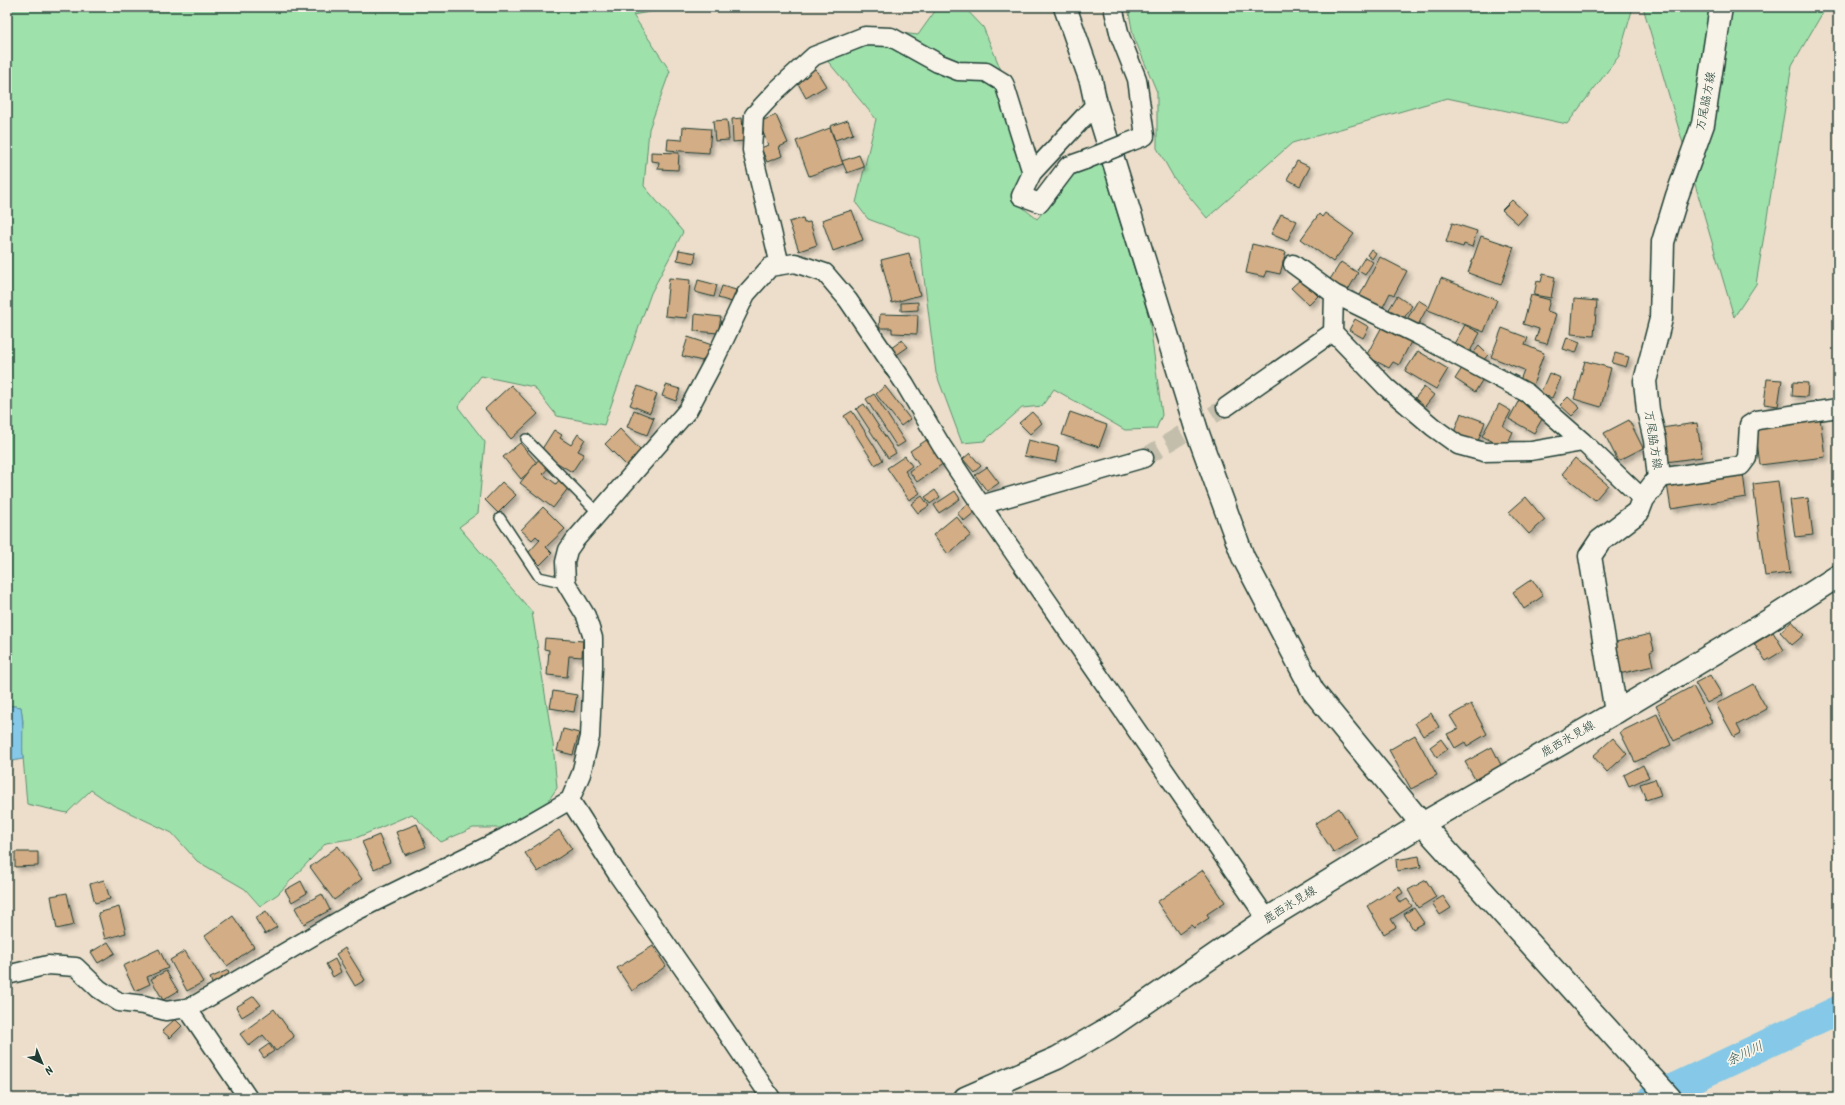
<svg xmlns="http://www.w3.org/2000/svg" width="1845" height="1105" viewBox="0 0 1845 1105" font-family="Kalam,'Klee One',sans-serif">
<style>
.green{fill:#9fe1ab;stroke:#5f8f70}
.water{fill:#86c8e7;stroke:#5d909f}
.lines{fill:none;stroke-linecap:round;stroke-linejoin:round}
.river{stroke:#86c8e7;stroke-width:29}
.building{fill:#d3ad85;stroke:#1f3d34;filter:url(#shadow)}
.street-tunnel{stroke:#c3beac;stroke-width:18;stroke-dasharray:18 9;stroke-linecap:butt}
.lane-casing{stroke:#1f3d34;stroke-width:12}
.street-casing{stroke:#1f3d34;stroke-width:21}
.secondary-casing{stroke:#1f3d34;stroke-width:25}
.primary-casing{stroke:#1f3d34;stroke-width:25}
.lane{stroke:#f7f3e8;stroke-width:9}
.street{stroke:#f7f3e8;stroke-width:18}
.secondary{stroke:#f7f3e8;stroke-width:22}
.primary{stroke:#f7f3e8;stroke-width:22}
.street-bridge-casing{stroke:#1f3d34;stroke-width:21;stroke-linecap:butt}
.street-bridge{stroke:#f7f3e8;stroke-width:18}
.labels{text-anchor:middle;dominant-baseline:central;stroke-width:3.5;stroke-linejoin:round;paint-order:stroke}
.street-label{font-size:12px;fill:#1f3d34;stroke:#f7f3e8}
.water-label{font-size:13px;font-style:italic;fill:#345958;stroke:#f7f3e8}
</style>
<defs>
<filter id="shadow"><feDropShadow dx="3.5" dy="3.5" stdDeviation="2" flood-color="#0004"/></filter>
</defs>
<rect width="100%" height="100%" fill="#ecdeca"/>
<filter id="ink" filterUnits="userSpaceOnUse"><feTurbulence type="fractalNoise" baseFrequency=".025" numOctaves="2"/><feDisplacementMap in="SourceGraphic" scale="8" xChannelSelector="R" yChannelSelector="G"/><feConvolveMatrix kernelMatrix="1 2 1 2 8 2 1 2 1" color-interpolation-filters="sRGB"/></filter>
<g filter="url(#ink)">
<!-- green -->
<g class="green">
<path d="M7,7h668l-42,8 37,56 -21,58 -5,57 39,46 -32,61 -47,132 -47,-9 -23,-29 -53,-11 -23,31 27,35 -7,71 -19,14 73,85 21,132 4,44 -13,19 -39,21h-32l-32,14 -29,-28 -56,24 -30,5 -48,51 -18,12 -15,-17 -48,-28 -25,-28 -59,-28 -22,-15 -24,23 -40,-9 -5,-59 1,-24 -2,-14 -14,-2z"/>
<path d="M938,7h26l19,20 49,117 -20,3 11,16 -6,40 20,16 18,-21 16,-22 31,-13 47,154 13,98 -6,14 -31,1 -71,-41 -12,17 -20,2 -38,33 -22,2 -26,-70 -17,-135 -51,-19 -12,-16 20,-84 -51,-61 75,-25 18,2z"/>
<path d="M1128,7h505l-14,49 -52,68 -120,-26 -155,45 -85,75 -33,-40 -17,-30v-56l-24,-57z"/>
<path d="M1643,7h183l-34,58 -36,219 -22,33z"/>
</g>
<!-- water -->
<path class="water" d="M7,705l14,2c3,18 1,35 2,52l-16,3z"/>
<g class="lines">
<!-- river -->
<path class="river" d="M1652,1098l186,-88"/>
</g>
<!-- building -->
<g class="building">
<path d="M814,67l12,19 -20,12 -11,-20z"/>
<path d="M776,115l12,28 -9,4 3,9 -15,6 -6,-14 7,-3 -9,-23z"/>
<path d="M742,118l2,23 -11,1 -1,-23z"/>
<path d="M727,120l2,20 -14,1 -2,-20z"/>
<path d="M848,120l5,14 -18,6 -5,-14z"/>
<path d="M683,127l28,2 -2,24 -42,-3 1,-11 14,1z"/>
<path d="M830,128l13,36 -34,12 -13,-35z"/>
<path d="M651,152l28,1 -1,17 -20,-1 1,-7 -8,-1z"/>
<path d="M859,155l5,12 -17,6 -5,-12z"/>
<path d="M1297,161l13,6 -10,19 -13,-7z"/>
<path d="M1512,200l15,14 -9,10 -16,-14z"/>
<path d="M852,210l11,30 -30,11 -11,-31z"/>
<path d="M1325,213l29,21 -21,28 -32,-23 18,-25 3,3z"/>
<path d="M1281,214l16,7 -10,20 -16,-7z"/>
<path d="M803,218l1,5 6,-1 7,23 -18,6 -10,-29z"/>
<path d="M1452,223l25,8 -5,16 -8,-3 -1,3 -17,-5z"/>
<path d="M1481,236l33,11 -13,38 -33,-12z"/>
<path d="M1252,244l34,8 -6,22 -14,-3 -1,6 -19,-4z"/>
<path d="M1371,249l5,4 -4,6 -5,-4z"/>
<path d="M679,250l17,3 -2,10 -17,-3z"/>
<path d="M909,253l11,42 -28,8 -11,-43z"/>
<path d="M1365,257l8,5 -8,13 -8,-5z"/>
<path d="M1380,257l27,14 -13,24 -4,-2 -8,16 -23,-12z"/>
<path d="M1341,262l17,11 -13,22 -18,-11z"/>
<path d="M1543,274l12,3 -4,21 -17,-3 3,-14 4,1z"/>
<path d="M669,278l21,2 -3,38 -22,-2z"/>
<path d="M1441,278l56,22 -13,32 -56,-22z"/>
<path d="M1301,279l17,17 -9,9 -18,-17z"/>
<path d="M698,280l19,5 -3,12 -19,-5z"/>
<path d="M722,286l14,4 -4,12 -14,-4z"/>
<path d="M1531,295l19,5 -3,11 9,3 -9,30 -12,-3 4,-12 -16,-5z"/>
<path d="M1397,296l15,10 -10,15 -14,-10z"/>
<path d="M1574,299l23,2 -3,35 -23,-2z"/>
<path d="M1418,300l10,6 -12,23 -11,-6z"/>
<path d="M918,302v8l-17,1v-8z"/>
<path d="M695,314l26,3 -3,16 -24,-2z"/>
<path d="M880,314l38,1 -1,19 -25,-1v-5h-13z"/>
<path d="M1355,319l14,8 -6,11 -14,-8z"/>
<path d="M1384,323l29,15 -14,27 -6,-3 -4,6 -23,-12z"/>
<path d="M1465,325l15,8 -12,22 -16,-8z"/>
<path d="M1502,328l26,10 -3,7 19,8 -11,32 -13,-5 4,-10 -33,-13z"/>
<path d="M688,337l24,8 -6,17 -24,-6z"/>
<path d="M1567,337l13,5 -4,11 -13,-4z"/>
<path d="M902,340l6,7 -13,9 -5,-7z"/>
<path d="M1479,346l9,9 -8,9 -9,-8z"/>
<path d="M1418,351l30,18 -12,20 -31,-18z"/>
<path d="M1615,353l14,4 -3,10 -14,-4z"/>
<path d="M1585,361l26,7 -10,39 -27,-8z"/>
<path d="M1464,365l20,12 -9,15 -20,-13z"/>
<path d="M1549,373l12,5 -9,20 -12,-4z"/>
<path d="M1767,379l15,1 -4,26 -14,-2z"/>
<path d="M1793,382l15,1 -1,14 -15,-1z"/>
<path d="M511,385l27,29 -27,25 -26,-30z"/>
<path d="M666,385l14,4 -4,12 -14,-5z"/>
<path d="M638,386l19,8 -7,19 -20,-8z"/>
<path d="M885,386l25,33 -9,7 -25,-32z"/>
<path d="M1424,387l10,8 -12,15 -10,-8z"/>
<path d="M874,394l31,48 -8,5 -31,-48z"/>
<path d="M1568,397l12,11 -8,8 -12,-11z"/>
<path d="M1519,400l26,14 -11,19 -25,-14z"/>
<path d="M864,404l32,49 -8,5 -32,-49z"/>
<path d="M1499,404l12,7 -8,15 10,6 -8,16 -23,-12z"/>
<path d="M634,410l20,8 -7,17 -20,-8z"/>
<path d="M852,411l31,49 -8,5 -31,-49z"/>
<path d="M1032,412l10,11 -12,11 -11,-11z"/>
<path d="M1070,412l37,13 -8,22 -37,-12z"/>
<path d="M1461,413l24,9 -8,22 -24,-9z"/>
<path d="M1820,418l5,39 -65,8 -5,-39z"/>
<path d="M1629,420l14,28 -25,13 -14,-28z"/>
<path d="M1697,423l5,34 -36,5 -5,-34z"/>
<path d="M620,429l22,23 -15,14 -22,-22z"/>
<path d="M554,430l8,5 -2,3 11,7 7,-11 7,5 -7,12 6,3 -12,18 -32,-20z"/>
<path d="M928,439l16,24 -27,19 -8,-11 10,-7 -9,-13z"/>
<path d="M1028,440l31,7 -3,15 -32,-6z"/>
<path d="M520,443l18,21 -17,15 -18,-22z"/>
<path d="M970,453l11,13 -7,6 -11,-13z"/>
<path d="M905,456l7,10 -7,5 15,22 -11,7 -22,-32z"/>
<path d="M1575,458l33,27 -13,15 -33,-26z"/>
<path d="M539,459l10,8 -6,7 13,10 3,-4 10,7 -16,21 -33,-25z"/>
<path d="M987,467l12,16 -12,8 -12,-16z"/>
<path d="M1743,473l3,24 -75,12 -4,-25z"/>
<path d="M1778,481l12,92 -25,3 -12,-92z"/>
<path d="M502,482l14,13 -18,18 -13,-13z"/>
<path d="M935,490l5,7 -10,7 -5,-7z"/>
<path d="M955,491l5,8 -21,14 -5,-8z"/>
<path d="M922,496l7,10 -11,7 -7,-9z"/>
<path d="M1526,497l19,23 -16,14 -20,-22z"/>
<path d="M1808,498l5,37 -18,2 -5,-37z"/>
<path d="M969,503l7,8 -12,10 -7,-8z"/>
<path d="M543,507l22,22 -19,18 6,6 -12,12 -12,-12 12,-13 -4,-4 -4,4 -11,-10z"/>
<path d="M956,516l15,19 -23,19 -15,-19z"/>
<path d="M1532,579l11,17 -19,13 -11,-17z"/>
<path d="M1792,621l12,14 -12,10 -12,-13z"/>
<path d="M1773,632l11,18 -18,11 -12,-17z"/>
<path d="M1650,634l4,16 -4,2 3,14 -34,8 -7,-31z"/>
<path d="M545,638l38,3 -1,16 -13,-1 -2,21 -20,-2 2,-25 -5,-1z"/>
<path d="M1710,675l12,20 -15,8 -12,-20z"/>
<path d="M1753,684l14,25 -30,16 4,8 -7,4 -18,-33z"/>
<path d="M1693,686l19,36 -38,19 -18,-35z"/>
<path d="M553,691l24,4 -3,17 -24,-4z"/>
<path d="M1471,704l16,30 -20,12 -2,-4 -10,6 -8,-14 11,-5 -8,-13z"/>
<path d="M1431,713l8,14 -16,9 -8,-13z"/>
<path d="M1657,714l14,31 -36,17 -15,-30z"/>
<path d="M563,729l16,4 -6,22 -16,-4z"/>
<path d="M1415,735l22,40 -26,14 -22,-39z"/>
<path d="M1613,738l14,16 -20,18 -14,-16z"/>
<path d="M1441,739l7,10 -11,8 -7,-10z"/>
<path d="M1492,747l10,20 -26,14 -11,-19z"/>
<path d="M1643,765l6,12 -20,9 -5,-11z"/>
<path d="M1655,779l6,16 -15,5 -6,-16z"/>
<path d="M1339,808l19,30 -24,15 -19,-29z"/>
<path d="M417,824l9,23 -21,8 -9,-23z"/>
<path d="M559,830l13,19 -34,23 -13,-19z"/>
<path d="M379,835l11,27 -16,7 -12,-27z"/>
<path d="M338,846l24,33 -28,21 -24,-33z"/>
<path d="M15,852h23v14l-23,1z"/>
<path d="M1419,856l2,11 -24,4 -1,-11z"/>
<path d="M1203,870l22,32 -18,12 2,4 -15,10 -3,-3 -12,9 -22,-32z"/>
<path d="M104,880l6,19 -15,4 -5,-19z"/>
<path d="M1426,880l10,17 -18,11 -10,-18z"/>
<path d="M301,881l6,12 -15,9 -7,-12z"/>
<path d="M1399,886l4,7 -7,4 4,6 7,-4 5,7 -21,13 5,8 -12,7 -17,-28z"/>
<path d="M67,893l7,32 -17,4 -6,-33z"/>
<path d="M322,894l8,16 -26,14 -9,-16z"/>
<path d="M1443,896l8,12 -11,7 -8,-12z"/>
<path d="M119,907l7,26 -21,6 -7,-26z"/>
<path d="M1414,908l10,15 -11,6 -9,-15z"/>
<path d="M266,911l11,16 -12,7 -10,-16z"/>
<path d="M233,916l21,31 -27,19 -22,-30z"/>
<path d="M108,942l7,11 -17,10 -7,-11z"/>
<path d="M653,946l13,20 -34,25 -15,-23z"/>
<path d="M345,948l20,32 -10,6 -19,-32z"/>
<path d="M159,949l9,19 -21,9 3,7 -15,7 -12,-25z"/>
<path d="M185,951l18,31 -16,9 -17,-31z"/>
<path d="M335,959l6,13 -8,5 -7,-13z"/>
<path d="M228,970l3,8 -18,8 -3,-8z"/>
<path d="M166,971l12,20 -15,9 -12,-21z"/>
<path d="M254,996l7,9 -19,12 -6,-10z"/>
<path d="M274,1009l20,28 -18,14 -13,-16 -14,11 -9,-12z"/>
<path d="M175,1019l7,7 -12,12 -8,-7z"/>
<path d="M269,1044l5,7 -10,7 -5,-7z"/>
</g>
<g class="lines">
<!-- street-tunnel -->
<path class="street-tunnel" d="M1144,458l82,-51"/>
<!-- lane casing -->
<g class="lane-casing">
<g id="lane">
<path d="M526,439l72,74"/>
<path d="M500,518l39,59 27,6"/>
</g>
</g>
<!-- street casing -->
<g class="street-casing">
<g id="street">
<path d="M1113,7l7,29 17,43 8,57 -18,7"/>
<path d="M1085,160l-17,6 -28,37 -19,-7 11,-23 64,-69"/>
<path d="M1293,264l41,30 84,41 109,58 56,49 60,57"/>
<path d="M780,265l-28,-115 2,-35 24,-26 36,-33 51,-20 26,1 47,26 20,8 28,1 18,11 28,90"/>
<path d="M1334,294l-1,38 53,55 47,40 25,18 26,7 47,-1 52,-9"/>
<path d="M1226,407l107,-75"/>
<path d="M1659,478l82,-12 6,-8 2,-33 8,-5 81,-12"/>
<path d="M981,505l163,-47"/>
<path d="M570,800l48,75 87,125 66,98"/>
<path d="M7,975l41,-10 28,2 23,22 20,13 25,3 22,6 21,-3 10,-4 157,-92 150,-74 66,-38 11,-26 9,-37 3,-70v-29l-7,-22 -20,-33 -1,-21 3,-12 7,-10 113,-130 26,-49 32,-67 24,-27 25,-4 30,10 23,27 57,84 36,61 40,60 286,414"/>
<path d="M187,1008l61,90"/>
<path d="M999,1084l7,14"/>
</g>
</g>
<!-- secondary casing -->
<g class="secondary-casing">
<g id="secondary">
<path d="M1065,7l26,74 5,23 101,327 46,126 70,134 109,133 248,274"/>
<path d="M965,1098l92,-40 52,-30 158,-109 155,-95 194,-112"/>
</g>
</g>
<!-- primary casing -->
<g class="primary-casing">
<path id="primary" d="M1721,7l-18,117 -26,72 -14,46 -2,77 -16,62 3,29 7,30 4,38 -16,21 -5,13 -38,29 -10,15 26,156 152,-91 70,-45"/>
</g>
<!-- lane -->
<use href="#lane" class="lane"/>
<!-- street -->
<use href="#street" class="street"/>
<!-- secondary -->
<use href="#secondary" class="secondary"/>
<!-- primary -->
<use href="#primary" class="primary"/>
<!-- street-bridge casing -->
<g class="street-bridge-casing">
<path id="street-bridge" d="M1085,160l42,-17"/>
</g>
<!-- street-bridge -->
<use href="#street-bridge" class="street-bridge"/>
</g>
</g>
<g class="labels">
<!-- street labels -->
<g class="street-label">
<text transform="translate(1706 101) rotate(-79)">万尾脇方線</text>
<text transform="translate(1653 440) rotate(81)">万尾脇方線</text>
<text transform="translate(1568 739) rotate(-30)">鹿西氷見線</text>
<text transform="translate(1290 905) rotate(-32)">鹿西氷見線</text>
</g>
<!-- water labels -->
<g class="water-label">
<text transform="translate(1745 1054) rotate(-25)">余川川</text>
</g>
</g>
<!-- margin -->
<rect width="1845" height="1105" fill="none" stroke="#f7f3e8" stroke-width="24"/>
<rect x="12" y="12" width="1821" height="1081" fill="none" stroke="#1f3d34" stroke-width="1.5" filter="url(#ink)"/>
<!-- north arrow -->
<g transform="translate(42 1063) rotate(136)" stroke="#f7f3e8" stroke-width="3" paint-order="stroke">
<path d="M0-3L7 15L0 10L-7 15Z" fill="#1f3d34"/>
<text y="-6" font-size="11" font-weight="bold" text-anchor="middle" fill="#1f3d34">N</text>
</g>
</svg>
